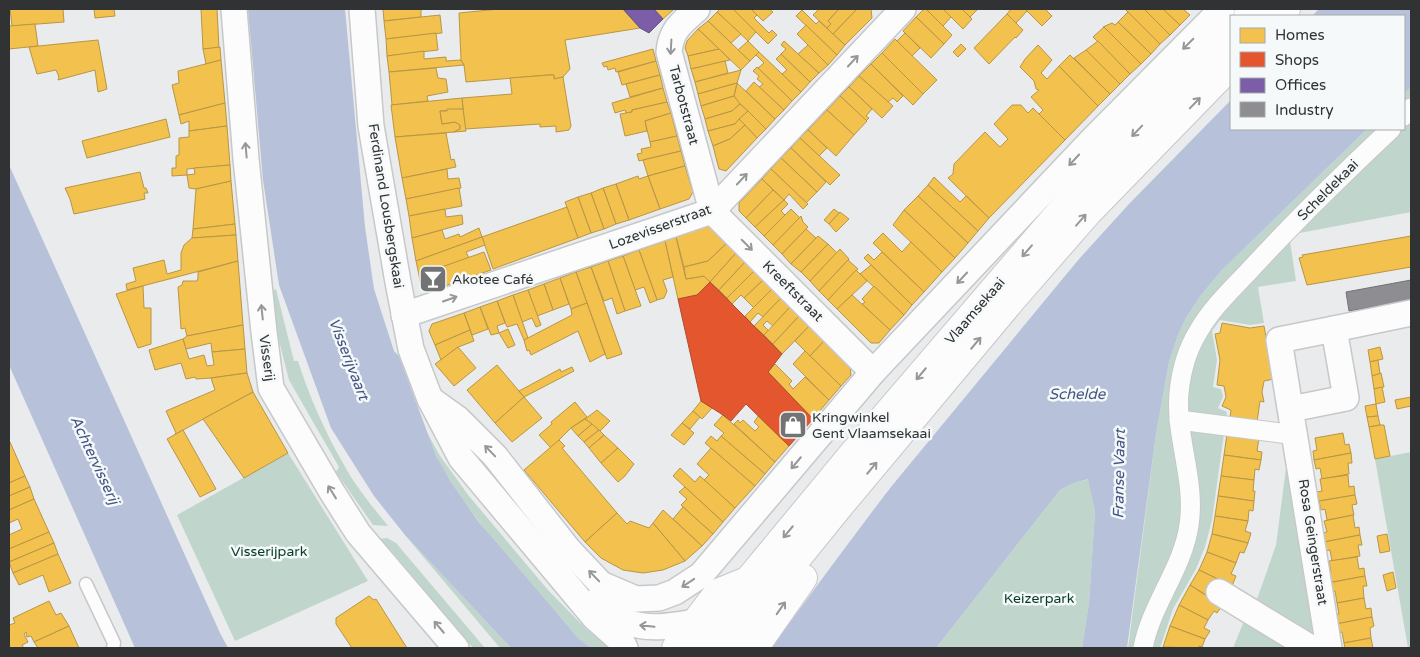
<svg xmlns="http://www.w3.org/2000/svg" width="1420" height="657" viewBox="0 0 1420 657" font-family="'Varela Round',sans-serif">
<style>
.green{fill:#c0d6cc}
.water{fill:#b7c1d9}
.pier{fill:#e9ebec}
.homes{fill:#f2c14e;stroke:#b89646}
.shops{fill:#e4572e;stroke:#ae4c30}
.offices{fill:#7b5ea7;stroke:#655184}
.industry{fill:#8d8d92;stroke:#717276}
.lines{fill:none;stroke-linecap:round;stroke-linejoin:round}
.service-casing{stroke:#c6c8c9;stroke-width:15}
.pedestrian-casing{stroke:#c6c8c9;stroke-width:21}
.minor-casing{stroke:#c6c8c9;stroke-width:28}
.primary-casing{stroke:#c6c8c9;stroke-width:30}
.trunk-casing{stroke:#c6c8c9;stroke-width:30}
.service{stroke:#fcfcfc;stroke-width:12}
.pedestrian{stroke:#fcfcfc;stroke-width:19}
.minor{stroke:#fcfcfc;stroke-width:25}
.primary{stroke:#fcfcfc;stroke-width:28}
.trunk{stroke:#fcfcfc;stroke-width:28}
.oneway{stroke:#969798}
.labels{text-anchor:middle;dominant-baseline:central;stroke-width:5;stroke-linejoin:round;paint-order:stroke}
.street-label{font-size:14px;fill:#313233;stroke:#f5f9fa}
.poi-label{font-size:14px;fill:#313233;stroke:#f5f9fa;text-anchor:start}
.park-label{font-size:14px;fill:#063c29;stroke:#f5f9fa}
.water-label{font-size:15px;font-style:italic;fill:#445584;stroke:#f5f9fa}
</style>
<rect width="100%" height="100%" fill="#e9ebec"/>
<!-- green -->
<g class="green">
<path d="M1411,87v125l-122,23 7,46 -38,6 6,36 -14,2 -30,-5 -8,11 5,29 -4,27 8,2 2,8 -5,11 9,4 -15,108 -7,27 -9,22 -23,40 -13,39h-32l28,-214 13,-72 9,-27 8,-17 15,-23 20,-24 146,-142h37v-35z"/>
<path d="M276,289l18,72h4c11,35 27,71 45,102 12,23 29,43 45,63l-15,-1 -37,-53 3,-5 -50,-87 -11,-43 -5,-46z"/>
<path d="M424,427l16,29 29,40 79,94 39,40 22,18h-18l-13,-10c-49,-57 -104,-113 -141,-180 -5,-10 -8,-21 -13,-31z"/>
<path d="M1411,452v196h-3l-33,-189z"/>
<path d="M288,453l80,128 -133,60 -58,-126z"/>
<path d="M1286,468l10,3 24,168 -7,1 -57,-38 20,-57z"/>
<path d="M1089,479l6,32 -6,92 -7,45h-146l124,-158 14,-7z"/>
<path d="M405,535l106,113h-11z"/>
<path d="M387,538l9,5 89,105h-12l-82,-98 -7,-2 -5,-9z"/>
<path d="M1244,621l43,27h-54z"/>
</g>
<!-- water -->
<g class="water">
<path d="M248,9h97l20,218 9,62 20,62 5,5 37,100 15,26 27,39 100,117 13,10h-80l-106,-113 -31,-39 -43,-68 -52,-143 -16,-105z"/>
<path d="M1319,9h92v78l-7,7v-78h-92z"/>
<path d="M1231,100v29h136l-146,142 -20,24 -15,23 -8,17 -9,27 -13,72 -29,214h-45l7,-45 6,-92 -7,-32 -14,4 -14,7 -124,158h-165l110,-149 198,-240 50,-55z"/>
<path d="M9,165l211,468 8,15h-93l-126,-283z"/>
</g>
<!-- pier -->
<path class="pier" d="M1231,97l-114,118 -101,116 -95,116 -139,184 -13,16 110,-150 108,-132 90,-108 50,-55z"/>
<!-- homes -->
<g class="homes">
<path d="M10,9h53l1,13 -52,4z"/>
<path d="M94,9h20l1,7 -20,2z"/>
<path d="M201,9h16l2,39 -16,1z"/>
<path d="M383,9h38v8l-37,4z"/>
<path d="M499,9h124l17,19 -75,12 5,29 -7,8 -9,2v-4h-5l-83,7 -2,-17 -3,-5 -2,-47z"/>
<path d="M654,9h20l-11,10z"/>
<path d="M720,9h13l23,23 -8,9 -31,-29z"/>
<path d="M733,9h18l6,6 -3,3 15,15 3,-3 5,5 -9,9z"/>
<path d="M751,9h18l4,3 -10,9z"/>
<path d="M819,9h20l-11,12 3,3 -4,4 -14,-13z"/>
<path d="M839,9h18l-24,25 -6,-6 4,-4 -3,-3z"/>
<path d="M857,9h14l1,9 -27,27 -12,-11z"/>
<path d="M924,9h2l26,26 -8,9 -28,-27z"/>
<path d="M926,9h17l8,8 -8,9z"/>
<path d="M943,9h19l10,10 -9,10z"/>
<path d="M962,9h16l-8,8z"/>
<path d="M1011,9h14l2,2 -11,12 -9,-9z"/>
<path d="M1025,9h20l7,7 -10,10z"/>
<path d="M1125,9h19l26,26 -10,9z"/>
<path d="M1144,9h19l17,16 -10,10z"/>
<path d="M1163,9h20l7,6 -10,10z"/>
<path d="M802,10l14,14 3,-3 26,24 -8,10 -41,-39z"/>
<path d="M717,12l24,22 -10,9 -23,-22z"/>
<path d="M1128,12l32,32 -9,10 -33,-32z"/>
<path d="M1007,14l16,16 -7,8 -1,-1 -26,27 -15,-16z"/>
<path d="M440,15l2,18 -56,6 -2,-18z"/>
<path d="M916,17l28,27 -13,14 -28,-27z"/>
<path d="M708,21l42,40 -9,9 -43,-41z"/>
<path d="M1118,22l33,32 -10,10 -38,-37 9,-4 3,2z"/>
<path d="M35,24l3,22 -29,3v-23z"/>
<path d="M806,25l31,30 -9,10 -31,-31z"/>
<path d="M1104,27l37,37 -11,10 -37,-37z"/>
<path d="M698,29l21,20 -31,7 -3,-8 2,-7z"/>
<path d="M436,33l2,17 -51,6 -1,-17z"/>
<path d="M905,33l15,15 -8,8 -15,-15z"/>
<path d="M895,39l42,41 -14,14 -41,-41z"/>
<path d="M98,40l9,49 -9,3 -3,-22 -37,10 1,-3 -3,-7 -19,4 -8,-27z"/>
<path d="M748,41l11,11 -9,9 -12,-11z"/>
<path d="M784,41l35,32 -9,9 -29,-28 5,-5 -5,-4z"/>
<path d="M1098,41l32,33 -10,10 -34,-34z"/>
<path d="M961,44l5,5 -8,8 -5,-5z"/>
<path d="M808,45l20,20 -9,8 -21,-19z"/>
<path d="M1038,45l14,15 -11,13 6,6 12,-13 39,40 -33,34 -26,-26 4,-4 -12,-13 8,-7 -3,-1 -2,-8 -14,-14 5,-8z"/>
<path d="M220,47l1,13 -15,4 -3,-15z"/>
<path d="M653,49l3,12 -40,11 -1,-4 -7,2 -1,-4 -3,1 -2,-4z"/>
<path d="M719,49l11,11 -39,9 -3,-13z"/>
<path d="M1086,50l34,34 -10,10 -36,-36z"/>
<path d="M424,51v8l22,-2v4l15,-1 3,5 -75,7 -2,-16z"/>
<path d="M759,52l42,40 -9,9 -34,-33 6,-5 -8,-8z"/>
<path d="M882,53l41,41 -10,11 -42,-41z"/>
<path d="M781,54l29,28 -9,10 -19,-18 5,-4 -11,-11z"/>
<path d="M1070,55l40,39 -12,12 -39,-40z"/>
<path d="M221,60l4,43 -46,12 -7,-30 7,-2 -1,-12z"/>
<path d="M656,61l4,14 -38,10 -4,-13z"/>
<path d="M725,61l3,12 -33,9 -4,-13z"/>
<path d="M871,64l32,32 -6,6 -4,-4 -5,4 -29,-26z"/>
<path d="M757,67l35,34 -8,9 -25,-23 4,-3 -6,-5 2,-3 -6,-5z"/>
<path d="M436,68l2,10 8,1 2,13 -21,4 1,5 -36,4 -3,-33z"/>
<path d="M741,70l-4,13 -39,11 -3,-12z"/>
<path d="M549,75h5v4l9,-2 8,49 -2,4 -13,2v-6l-16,1v-3l-75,5 -3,-31 50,-4 -2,-16z"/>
<path d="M660,75l3,13 -33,9 -4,-13z"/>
<path d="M859,76l34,30 -11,12 -33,-31z"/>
<path d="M754,82l30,28 -9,9 -29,-28z"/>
<path d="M737,83l38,36 -9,10 -29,-28 -3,-5z"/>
<path d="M737,83l-3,13 -33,10 -3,-12z"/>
<path d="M849,87l23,22 -6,7 3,2 -3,3 -26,-25z"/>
<path d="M663,88l4,14 -35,8v2l-6,1 -1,-3 -10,3 -3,-10z"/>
<path d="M734,96l6,8 -8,7 -27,8 -4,-13z"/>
<path d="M840,96l27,25 -13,14 -27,-25z"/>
<path d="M462,98l1,11 -23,2 2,13 13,-2 5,3v4l-6,3 -59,5 -4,-32z"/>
<path d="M667,102l4,11 -26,8 2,10 -22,5 -5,-22 12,-2v-2z"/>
<path d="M225,103l2,23 -38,5v-10l-8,3 -2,-9z"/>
<path d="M740,104l8,7 -13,13 -27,7 -3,-12 27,-8z"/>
<path d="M1012,105h9l7,8 5,-5 32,32 -76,78 -41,-40 5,-4 1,-10 31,-32 15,15 8,-8 -14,-15z"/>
<path d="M447,109h16l3,22 -12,1 6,-3v-4l-5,-3 -13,2 -2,-13h7z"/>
<path d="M827,110l27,25 -18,21 -28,-26z"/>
<path d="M748,111l18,18 -9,9 -18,-19z"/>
<path d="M671,113l6,23 -27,6 -5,-21z"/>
<path d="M166,119l4,18 -83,21 -5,-17z"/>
<path d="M739,119l6,6 -15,14 -17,7 -5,-15 27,-7z"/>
<path d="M745,125l12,13 -31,33 -7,-2 -6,-23 17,-7z"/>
<path d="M227,126l3,39 -43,4v6l-15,1v-8h4v-12l3,-1v-17l10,-1v-6z"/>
<path d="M808,130l19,18 -8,8 -19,-18z"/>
<path d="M446,133l5,27 3,-1 2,8 -54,11 -7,-41z"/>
<path d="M677,136l4,15 -42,10 -2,-7 5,-1 -1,-4 10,-2 -1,-5z"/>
<path d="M800,138l40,37 -10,10 -39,-37z"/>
<path d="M791,148l35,34 -9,10 -36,-34z"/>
<path d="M681,151l4,15 -37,10 -5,-16z"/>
<path d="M781,158l36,34 -11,11 -35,-34z"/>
<path d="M230,165l1,16 -35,8 -7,-1 -2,-13 8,-1 -1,-6z"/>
<path d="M685,166l8,26 -4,7 -29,10 -12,-33z"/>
<path d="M447,169l1,10 11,-1 2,10 -55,11 -4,-21z"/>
<path d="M771,169l37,35 -5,5 -14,-15 -5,6 -22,-21z"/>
<path d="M140,172l4,16h2l2,5h-4l1,6 -71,15 -4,-15 -5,-11z"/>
<path d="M638,176l1,3 9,-3 12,33 -31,11 -13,-36z"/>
<path d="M934,177l26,25 6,-6 23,22 -11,13 -50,-46z"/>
<path d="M762,179l11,11 -27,28 -7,-7v-8z"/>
<path d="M231,181l4,43 -42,5 3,-40z"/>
<path d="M616,184l13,36 -13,4 -13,-36z"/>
<path d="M928,185l50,46 -10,12 -50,-47z"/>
<path d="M459,188l3,18 -53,10 -3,-17z"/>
<path d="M603,188l13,36 -12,5 -13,-36z"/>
<path d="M773,190l11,10 -29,27 -9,-9z"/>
<path d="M591,193l13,36 -13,4 -13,-36z"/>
<path d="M918,196l50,47 -13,15 -51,-48z"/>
<path d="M578,197l13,36 -13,5 -13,-36z"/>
<path d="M784,200l4,4 -7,7 4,4 -21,21 -9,-9z"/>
<path d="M567,207l11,31 -85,31 -11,-32z"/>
<path d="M445,209l1,8 16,-2 1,9 -51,14 -3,-22z"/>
<path d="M791,209l9,9 -27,27 -9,-9z"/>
<path d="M834,209l5,4 -10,11 -5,-4z"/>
<path d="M904,210l51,48 -13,14 -49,-47z"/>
<path d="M840,212l9,7 -13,13 -7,-8z"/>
<path d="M801,216l2,6 5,5 -26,27 -9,-9z"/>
<path d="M235,224l1,11 -44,3 1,-9z"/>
<path d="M705,225l8,2 14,16 -19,18 -24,6 -8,-30z"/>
<path d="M479,228l3,9 -66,24 -4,-23 30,-8 3,9 14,-5 1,3z"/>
<path d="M806,229l10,9 -25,26 -9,-10z"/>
<path d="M883,233l19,19 9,-10 31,30 -18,20 -51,-49z"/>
<path d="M236,235l2,26 -111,29 -1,-6 10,-3 -3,-13 31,-8 3,14 14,-4v-17l3,-8 8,-7z"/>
<path d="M818,236l10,8 -27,28 -10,-8z"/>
<path d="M1411,236v31l-104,18 -8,-27 4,-1 -1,-2z"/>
<path d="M482,237l3,8 -19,7 3,6 -50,17 -3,-14z"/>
<path d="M676,237l10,42 18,-3 6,6 -13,13 -19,4 -13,-58z"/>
<path d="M665,241l8,36 -10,3 4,11 -3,7 -7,2 -18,-50z"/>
<path d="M727,243l9,10 -26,29 -6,-6 -18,3 -2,-12 24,-6z"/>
<path d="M828,244l9,9 -27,28 -9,-9z"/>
<path d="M840,249l9,10 -30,32 -9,-10z"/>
<path d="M639,250l18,50 -7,3 -6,-16 -9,3 -12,-34z"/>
<path d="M484,252l7,18 -64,22 -6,-4 -2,-13z"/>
<path d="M882,252l42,40 -12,13 -48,-47 4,-4 6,6z"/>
<path d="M736,253l9,9 -26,28 -9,-8z"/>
<path d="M623,256l18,50 -16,5 -17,-50z"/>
<path d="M848,260l10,9 -30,31 -9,-9z"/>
<path d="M238,261l5,64 -56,11 -2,-8 -4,1 -3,-42 4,-2 1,-4h14l1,-3v-6z"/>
<path d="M608,261l17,50 -8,3 -5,-16 -8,3 -13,-34z"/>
<path d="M745,262l9,9 -27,27 -8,-8z"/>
<path d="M871,265l41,40 -8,10 -44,-41z"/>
<path d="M591,267l31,87 -15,5 -31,-87z"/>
<path d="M856,270l11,11 -30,28 -9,-9z"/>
<path d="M754,271l9,9 -19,18 -3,-3 -9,9 -5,-6z"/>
<path d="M576,272l11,31 -16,6 -11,-31z"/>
<path d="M560,278l9,26 -16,6 -9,-26z"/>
<path d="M763,280l9,9 -18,19 -10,-10z"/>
<path d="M544,284l9,26 -16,6 -9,-26z"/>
<path d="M143,286l1,22h7v36l-13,4 -22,-54z"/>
<path d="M874,286l30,29 -14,15 -28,-26 3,-2 -3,-3z"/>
<path d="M772,289l9,9 -18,19 -5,-4 -8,9 -5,-6z"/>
<path d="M528,290l13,35 -5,2 -4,-9 -10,4 -9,-27z"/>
<path d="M513,295l15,43 -4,2 -7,-16 -10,3 -10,-26z"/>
<path d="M852,295l38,35 -11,13h-8l-34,-34z"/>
<path d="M781,298l9,9 -17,19 -6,-5 -4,4 6,6 -5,4 -10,-9z"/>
<path d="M497,301l8,22 -8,3 2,7 -8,2 -11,-28z"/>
<path d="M587,303l18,51 -15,8 -12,-31 -47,24 -2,-5 -2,1 -3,-11 48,-25 -1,-6z"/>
<path d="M480,307l8,22 -16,6 -8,-22z"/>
<path d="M790,307l9,9 -26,28 -9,-9z"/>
<path d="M464,313l6,17 -35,15 -6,-14 3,-7z"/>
<path d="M799,316l10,10 -27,28 -9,-10z"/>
<path d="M1222,323l28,5 14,-2 10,53 -10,2 -2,11 2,10 -4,-1 -3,21 -27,-5 1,-7 -9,-4 4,-9 -2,-11 -7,-1 3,-25 -5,-26 5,-1z"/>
<path d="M243,325l2,24 -33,3 -1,-9 -25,6 -3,-10 4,-3z"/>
<path d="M809,326l15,15 -14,15 -15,-15z"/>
<path d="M508,329l7,16 -7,3 -9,-15z"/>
<path d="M470,330l4,11 -16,6 -17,13 -6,-15z"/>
<path d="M183,339l6,20 15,-4 3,11 7,-1 -2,-13 33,-3 2,24 -36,5 -15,1 -1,-2 -9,2 -5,-16 -26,7 -6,-20z"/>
<path d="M824,341l26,26 1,8 -10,11 -31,-30z"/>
<path d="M458,347l18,21 -22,18 -19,-22z"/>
<path d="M1380,347l3,12 -13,3 -2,-12z"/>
<path d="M805,351l36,35 -12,14 -36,-36z"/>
<path d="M1378,360l2,14 -8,2 -2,-14z"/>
<path d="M775,364l17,17 -3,3 4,5 12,-12 24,23 -16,19 -45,-47z"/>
<path d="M497,365l27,32 -29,26 -28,-33z"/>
<path d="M572,367l2,4 -50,26 -5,-6 41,-22 1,3z"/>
<path d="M247,373l6,19 -79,43 2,-2 -10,-22 49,-21 -4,-12z"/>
<path d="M1381,373l3,14 -10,2 -2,-13z"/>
<path d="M1382,387l3,15 -9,2 -2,-15z"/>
<path d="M253,392l35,61 -44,25 -41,-59z"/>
<path d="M524,397l18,21 -30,24 -17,-19z"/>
<path d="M1411,397v9l-14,3 -2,-9z"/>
<path d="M701,401l11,7 -10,11 -9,-8z"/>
<path d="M575,402l12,15 -16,11 -20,20 -12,-13 13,-11 -1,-2z"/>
<path d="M1376,404l2,12 -11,1 -2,-11z"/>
<path d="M597,410l13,11 -10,10 -15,-12z"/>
<path d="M693,411l7,6 -10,12 -8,-6z"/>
<path d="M723,415l52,47 -10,12 -44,-38 3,-3 -10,-8z"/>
<path d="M759,415l30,31 -14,16 -41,-38 4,-4 2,3 3,-3 12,11 4,-4 -5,-5z"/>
<path d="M1378,416l2,9 -11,2 -2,-10z"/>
<path d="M585,419l7,5 -14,12 -7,-8z"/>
<path d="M682,423l12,10 -10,12 -13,-10z"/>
<path d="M592,424l7,6 -15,12 -6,-6z"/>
<path d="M1380,425h4l6,31 -15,3 -6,-32z"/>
<path d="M183,430l33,59 -16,8 -33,-58z"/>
<path d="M599,430l5,5 -15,13 -5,-6z"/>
<path d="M1343,433l2,12 4,-1 2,9 -37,7 -1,-9 4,-1 -2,-12z"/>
<path d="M1227,434l32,4 -2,13 5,1 -1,8 -37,-5z"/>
<path d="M604,435l14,13 -17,15 -12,-15z"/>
<path d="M711,436l6,5 4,-5 44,38 -10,12 -50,-43z"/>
<path d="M559,440l6,6 -3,2 55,65 -32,29 -61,-72z"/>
<path d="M10,442l15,34 -16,7v-40z"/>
<path d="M618,448l16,16 -9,12 -7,6 -17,-19z"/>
<path d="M711,448l44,38 -20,22 -31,-28 5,-5 -12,-11z"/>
<path d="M1351,453l1,10h-4l1,11 -27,5 -2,-11 -4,1 -2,-9z"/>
<path d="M1224,455l37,5 -2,10 -4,-1 -1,11 -33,-4z"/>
<path d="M680,468l15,14 5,-6 35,32 -12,14 -50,-46z"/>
<path d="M1348,475l1,12 5,-1 1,9 -36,6 -2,-9 5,-1 -2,-12z"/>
<path d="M25,476l5,11 -21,9v-13z"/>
<path d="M1221,476l33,4 -1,11h2l-1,10 -36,-5z"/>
<path d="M30,487l4,12 -25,11v-14z"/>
<path d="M685,487l38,35 -10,12 -32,-29 6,-6 -8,-7z"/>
<path d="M1355,495l2,9 -5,1 2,10 -27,5 -2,-11 -4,1 -2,-9z"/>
<path d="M1218,496l36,5 -1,10 -4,-1 -1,11 -33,-5z"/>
<path d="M34,499l15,33 -40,17v-14l13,-6 -4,-10 -9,4v-13z"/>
<path d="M683,507l30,27 -11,12 -29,-27z"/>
<path d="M663,510l39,36 -17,15 -32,-38z"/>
<path d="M617,513l10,11 3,-3 19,7 4,-5 32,38 -22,9 -20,3 -20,-3 -22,-12 -16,-16z"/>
<path d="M1353,515l2,13 4,-1 1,8 -36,7 -2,-9 5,-1 -3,-11z"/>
<path d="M1215,516l33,5 -3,10 6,2 -3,10 -36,-9z"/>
<path d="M49,532l5,11 -45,19v-13z"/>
<path d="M1212,534l36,9 -4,10 -4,-1 -4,11 -29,-11z"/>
<path d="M1387,534l3,17 -10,2 -3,-17z"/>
<path d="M1360,535l2,10h-4l2,11 -28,5 -2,-11 -5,1 -1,-9z"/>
<path d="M54,543l4,11 -45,19 -4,-11z"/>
<path d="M1207,552l29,11 -5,11 5,2 -4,10 -33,-16z"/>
<path d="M58,554l13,29 -22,9 -6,-17 -24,10 -6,-12z"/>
<path d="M1357,557l2,12 5,-1 1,8 -37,7 -1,-9 4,-1 -2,-12z"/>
<path d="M1199,570l25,12 -10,18 -24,-15z"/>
<path d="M1393,572l3,16 -9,3 -4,-16z"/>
<path d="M1365,576l2,10h-4l1,12 -27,5 -2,-12 -5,1 -2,-9z"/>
<path d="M1190,585l32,21 -5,7 -3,-2 -6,9 -29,-15z"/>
<path d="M369,596l5,4 2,-1 31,49h-55l-16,-24v-6z"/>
<path d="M1364,598l2,11 5,-1 1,9 -36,7 -2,-9 5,-1 -2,-11z"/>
<path d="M49,601l7,14 5,-2 8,13 -35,16 -3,-6 -4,1 -1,-5 -2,2 4,8 -6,3 2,3h-15v-23l6,-2 -2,-5z"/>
<path d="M1179,605l29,15 -4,8 6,3 -5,8 -35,-13z"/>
<path d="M1372,617l2,9 -4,2 1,10 -27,5 -2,-11 -5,1 -1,-9z"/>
<path d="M69,626l10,22h-41l-4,-6z"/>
<path d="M1170,626l35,13 -3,8 -3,-1 -1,2 -35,-1z"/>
<path d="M1371,638l2,10h-28l-1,-5z"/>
</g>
<!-- shops -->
<path class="shops" d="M710,282l72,72 -14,18 45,47 -24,27 -43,-42 -15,17 -8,-6 -22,-14 -23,-102 19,-4z"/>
<!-- offices -->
<path class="offices" d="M623,9h31l9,10 -14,14 -9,-5z"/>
<!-- industry -->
<path class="industry" d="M1411,280v20l-62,11 -3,-19z"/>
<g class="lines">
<!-- service casing -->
<g class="service-casing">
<path id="service" d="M86,584l28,59 -1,5"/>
</g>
<!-- pedestrian casing -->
<g class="pedestrian-casing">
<g id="pedestrian">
<path d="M1404,116l7,-8"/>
<path d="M1179,420l117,15"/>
<path d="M1143,648c8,-43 40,-80 46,-123 7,-45 -14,-88 -10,-132 2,-21 8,-43 19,-61 13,-23 33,-42 51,-61 45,-49 93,-96 142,-142"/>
</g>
</g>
<!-- minor casing -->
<g class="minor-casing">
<g id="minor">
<path d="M234,9l12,150 18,173 7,56 61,104 26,41 98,115"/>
<path d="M362,9l9,117 27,156 13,67 19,50 31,59 134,160 27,24 3,6"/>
<path d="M697,9c-15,14 -26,20 -28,43l43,159 161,161"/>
<path d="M404,315l308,-104 191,-202"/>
<path d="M1334,329l77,-16"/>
<path d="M430,399l28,20 37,37 73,93 33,35 35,15 23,-1 16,-6 26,-17 172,-203 218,-231 131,-132"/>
<path d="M1291,409l55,-11 -12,-69 -55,11 50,308"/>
<path d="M1219,592l92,56"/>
<path d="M595,602c10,6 20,14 30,19 23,10 47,5 70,1"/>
</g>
</g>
<!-- primary casing -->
<g class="primary-casing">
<g id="primary">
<path d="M1248,16l7,-7"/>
<path d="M1279,16l7,-7"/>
<path d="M733,602l15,-21 105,-127 222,-259 156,-162"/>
<path d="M746,621l94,-116 173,-207 75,-86 143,-147"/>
<path d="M676,648l42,-55 27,-11"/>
<path d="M754,648l49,-70"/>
</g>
</g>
<!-- trunk casing -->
<g class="trunk-casing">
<g id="trunk">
<path d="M702,648l31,-46"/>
<path d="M728,648l18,-27"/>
</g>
</g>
<!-- service -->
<use href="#service" class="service"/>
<!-- pedestrian -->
<use href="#pedestrian" class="pedestrian"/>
<!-- minor -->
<use href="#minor" class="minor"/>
<!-- primary -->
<use href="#primary" class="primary"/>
<!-- trunk -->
<use href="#trunk" class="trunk"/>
</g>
<!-- one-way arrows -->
<defs><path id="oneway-shaft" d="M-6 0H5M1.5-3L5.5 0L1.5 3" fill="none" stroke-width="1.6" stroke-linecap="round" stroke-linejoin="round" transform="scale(1.25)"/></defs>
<g class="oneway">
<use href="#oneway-shaft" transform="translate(1188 44) rotate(135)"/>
<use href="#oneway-shaft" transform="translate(671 47) rotate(93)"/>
<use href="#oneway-shaft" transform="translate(853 61) rotate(-47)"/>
<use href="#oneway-shaft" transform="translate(1195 103) rotate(-46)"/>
<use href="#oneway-shaft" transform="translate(1137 131) rotate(134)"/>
<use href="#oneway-shaft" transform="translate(246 150) rotate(-95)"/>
<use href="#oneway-shaft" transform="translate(1074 160) rotate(133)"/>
<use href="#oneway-shaft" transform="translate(742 179) rotate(-47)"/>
<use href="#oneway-shaft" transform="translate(1081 220) rotate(-49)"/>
<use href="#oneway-shaft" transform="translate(747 245) rotate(45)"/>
<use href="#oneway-shaft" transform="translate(1027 251) rotate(131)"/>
<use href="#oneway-shaft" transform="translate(962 278) rotate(133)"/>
<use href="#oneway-shaft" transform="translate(450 299) rotate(-19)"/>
<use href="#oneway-shaft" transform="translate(262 312) rotate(-96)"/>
<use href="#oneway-shaft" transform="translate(976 343) rotate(-50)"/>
<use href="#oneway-shaft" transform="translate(921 374) rotate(130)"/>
<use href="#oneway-shaft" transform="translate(490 451) rotate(-134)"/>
<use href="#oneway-shaft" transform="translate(796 463) rotate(130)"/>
<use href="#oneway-shaft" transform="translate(872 468) rotate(-50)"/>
<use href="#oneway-shaft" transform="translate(332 492) rotate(-122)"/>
<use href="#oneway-shaft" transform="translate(788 532) rotate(130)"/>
<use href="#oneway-shaft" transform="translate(594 576) rotate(-134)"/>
<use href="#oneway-shaft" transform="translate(688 583) rotate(146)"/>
<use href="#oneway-shaft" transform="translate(781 608) rotate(-55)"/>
<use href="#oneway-shaft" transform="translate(647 626) rotate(-174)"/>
<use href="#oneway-shaft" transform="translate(439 627) rotate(-130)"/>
</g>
<!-- icons -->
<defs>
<g id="bar-square" transform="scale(1.4375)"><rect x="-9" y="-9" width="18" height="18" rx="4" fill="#717374" stroke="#f5f9fa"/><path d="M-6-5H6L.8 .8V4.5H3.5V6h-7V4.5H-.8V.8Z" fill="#fff"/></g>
<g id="shop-square" transform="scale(1.4375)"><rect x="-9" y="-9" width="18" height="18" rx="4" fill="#717374" stroke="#f5f9fa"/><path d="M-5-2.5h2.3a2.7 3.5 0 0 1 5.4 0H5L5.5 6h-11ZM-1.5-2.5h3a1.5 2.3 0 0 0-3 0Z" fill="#fff"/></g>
</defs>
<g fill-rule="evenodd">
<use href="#bar-square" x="433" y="279"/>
<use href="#shop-square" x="793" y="425"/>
</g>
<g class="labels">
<!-- street labels -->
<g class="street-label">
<text transform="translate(684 105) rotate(75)">Tarbotstraat</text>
<text transform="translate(1328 190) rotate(-45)">Scheldekaai</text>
<text transform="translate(386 206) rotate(81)">Ferdinand Lousbergskaai</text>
<text transform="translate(660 227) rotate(-20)">Lozevisserstraat</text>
<text transform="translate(793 291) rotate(45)">Kreeftstraat</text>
<text transform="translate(975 311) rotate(-49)">Vlaamsekaai</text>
<text transform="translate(267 358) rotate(82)">Visserij</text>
<text transform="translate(1313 542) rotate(81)">Rosa Geingerstraat</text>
</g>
<!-- poi labels -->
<g class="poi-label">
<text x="452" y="279">Akotee Café</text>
<text x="812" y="417">Kringwinkel<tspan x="812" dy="16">Gent Vlaamsekaai</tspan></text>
</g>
<!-- park labels -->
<g class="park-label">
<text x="269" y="551">Visserijpark</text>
<text x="1039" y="598">Keizerpark</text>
</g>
<!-- water labels -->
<g class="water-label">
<text transform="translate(349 359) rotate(69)">Visserijvaart</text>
<text x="1077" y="394">Schelde</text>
<text transform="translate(95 460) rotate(65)">Achtervisserij</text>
<text transform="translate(1119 474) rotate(-89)">Franse Vaart</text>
</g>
</g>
<!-- border -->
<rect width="1420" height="657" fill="none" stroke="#313233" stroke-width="20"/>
<!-- legend -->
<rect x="1230" y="15" width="175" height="115" fill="#f5f9fa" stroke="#a7a9aa"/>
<rect x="1240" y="28" width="25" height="15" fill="#f2c14e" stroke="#a7a9aa"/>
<text x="1275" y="40" font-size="15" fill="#313233">Homes</text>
<rect x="1240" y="52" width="25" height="15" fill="#e4572e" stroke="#a7a9aa"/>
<text x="1275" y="65" font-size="15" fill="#313233">Shops</text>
<rect x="1240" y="78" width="25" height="15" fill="#7b5ea7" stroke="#a7a9aa"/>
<text x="1275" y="90" font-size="15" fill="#313233">Offices</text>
<rect x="1240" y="102" width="25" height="15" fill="#8d8d92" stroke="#a7a9aa"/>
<text x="1275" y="115" font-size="15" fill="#313233">Industry</text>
</svg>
